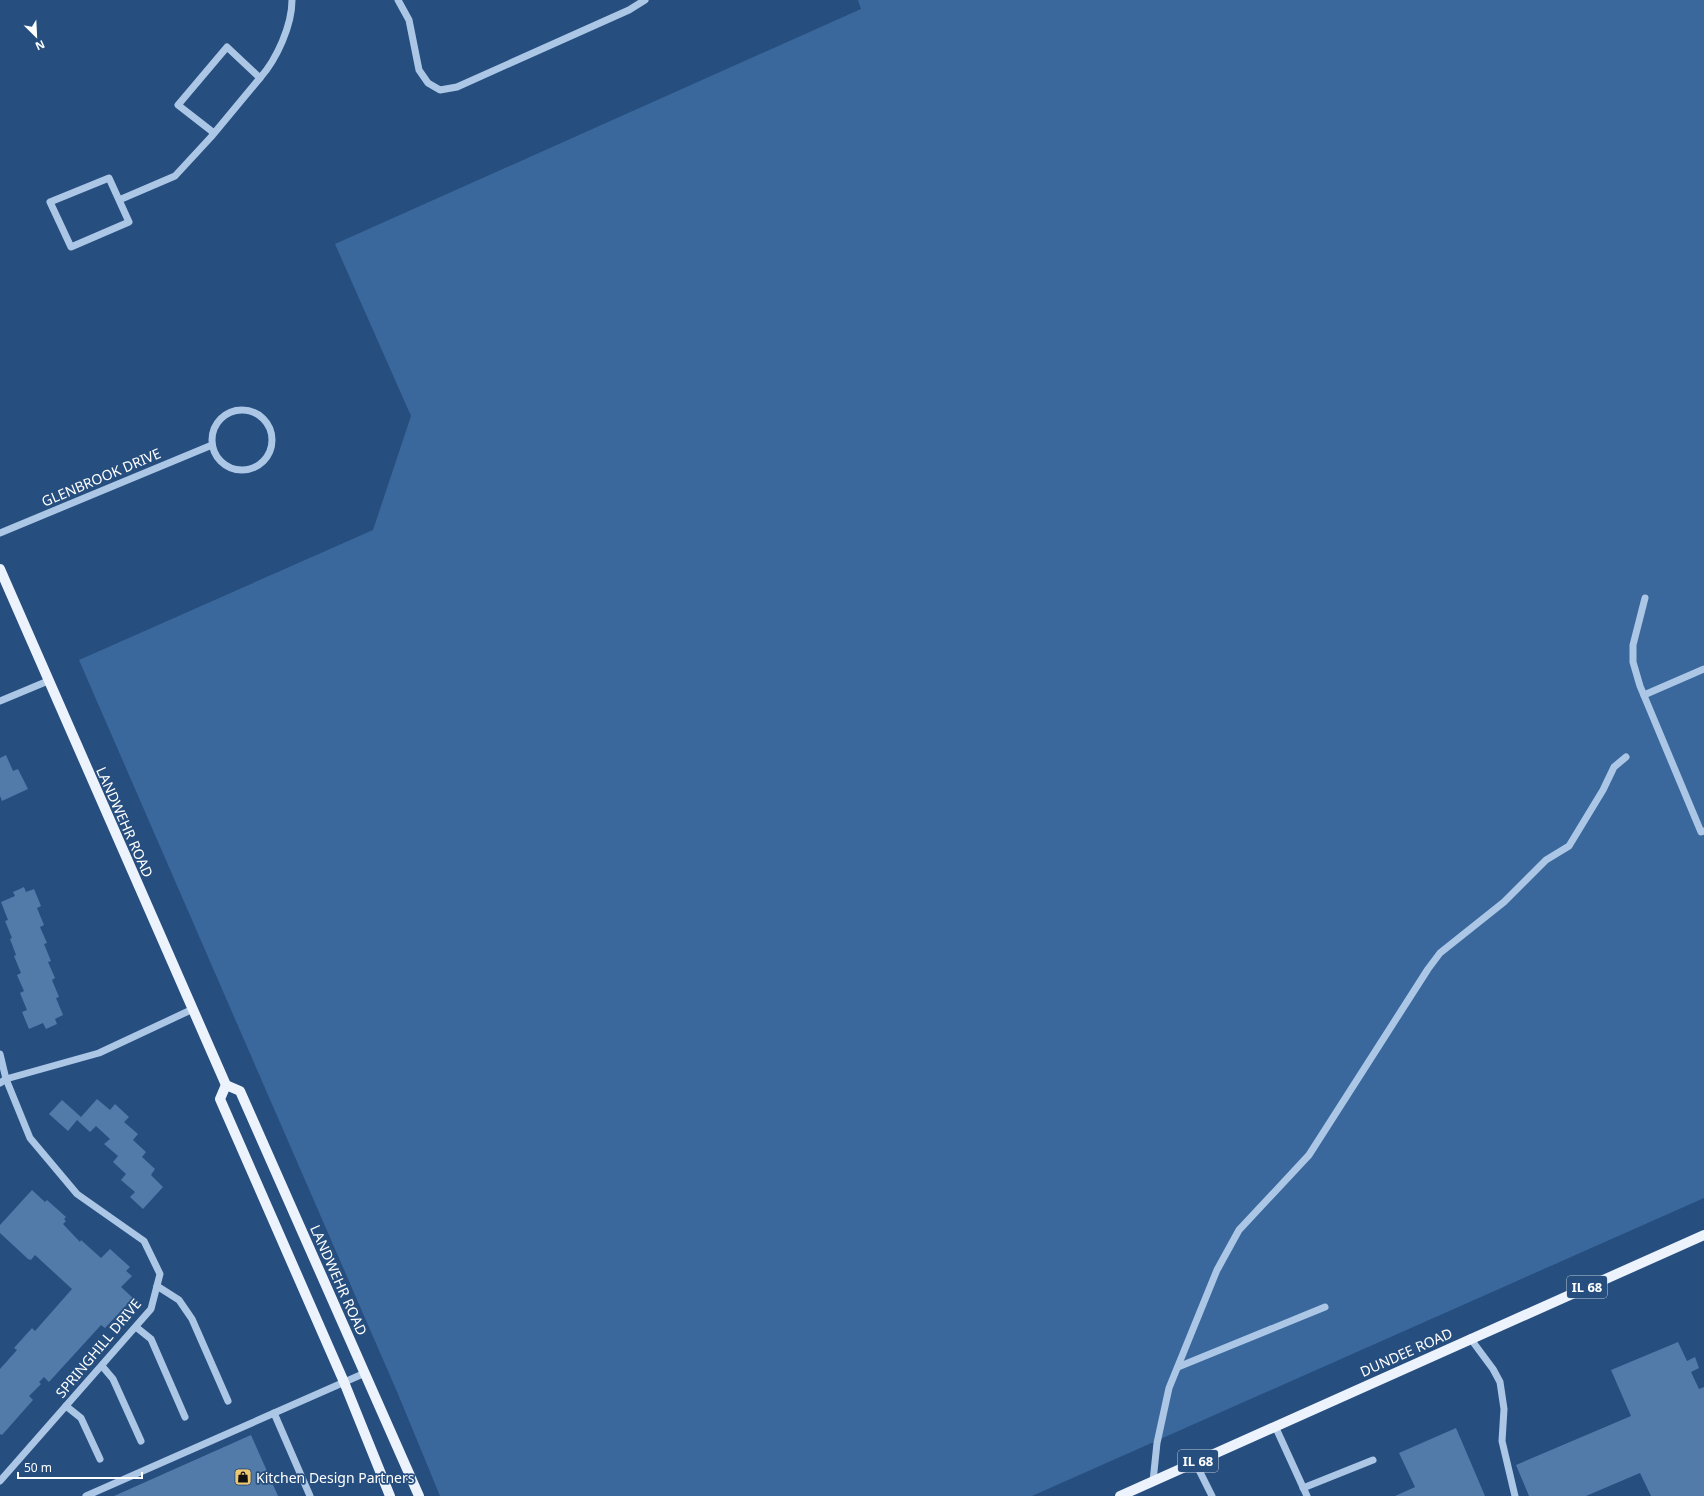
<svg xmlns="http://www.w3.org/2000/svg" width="1704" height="1496" viewBox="0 0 1704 1496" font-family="'Noto Sans',sans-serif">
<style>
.green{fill:#3a689c}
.building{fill:#527baa}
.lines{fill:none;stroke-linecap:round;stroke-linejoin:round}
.minor{stroke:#acc7e6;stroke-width:7}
.major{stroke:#edf3fd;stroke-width:10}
.labels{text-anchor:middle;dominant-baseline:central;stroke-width:3.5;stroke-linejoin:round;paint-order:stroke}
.shield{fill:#264e7f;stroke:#becad9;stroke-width:1}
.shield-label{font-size:13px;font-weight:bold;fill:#fff}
.street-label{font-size:14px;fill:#fff;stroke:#264e7f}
.poi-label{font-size:14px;fill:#fff;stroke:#264e7f;text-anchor:start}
</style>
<rect width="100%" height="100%" fill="#264e7f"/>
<!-- green -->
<path class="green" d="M858,0h846v1198l-672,298h-592l-42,-102 -319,-734 294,-130 38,-114 -76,-172 526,-235z"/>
<!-- building -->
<g class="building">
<path d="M6,755l7,16 5,-2 10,20 -26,12 -2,-5v-38z"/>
<path d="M24,887l2,5 8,-3 7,17 -4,2 7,17 -4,2 7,16 -3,1 7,17 -3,1 7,16 -3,2 7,17 -3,1 7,17 -8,4 2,5 -11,5 -3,-6 -14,6 -7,-17 5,-2 -7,-17 4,-2 -7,-16 4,-2 -7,-17 2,-1 -6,-16 2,-1 -7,-17 3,-1 -7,-18 14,-6 -2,-4z"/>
<path d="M97,1099l13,11 5,-6 14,13 -5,5 14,12 -5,6 13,12 -4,5 13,12 -4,6 12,12 -20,22 -13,-12 5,-5 -14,-12 5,-6 -13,-12 5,-6 -14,-12 6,-5 -14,-13 -6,6 -13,-12 -9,11 -19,-17 13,-14 19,17z"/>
<path d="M32,1190l13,12 2,-2 19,17 -2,2 2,2 -3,3 17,18 1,-2 20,18 9,-9 20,18 -4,4 6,5 -11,11 12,11 -28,30 -4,-3 -52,57 -5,-5 -5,5 2,2 -12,12 4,4 -31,35 -2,-1v-65l17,-19 -3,-2 18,-20 3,3 37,-42 -37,-34 -4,5 -3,-1 -28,-26v-8z"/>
<path d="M1678,1342l9,19 8,-4 4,11 -8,4 8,17 5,-2v109h-53l-11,-23 -54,23h-57l-13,-31 115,-49 -20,-46z"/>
<path d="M1456,1428l29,68h-90l20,-9 -16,-34z"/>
<path d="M251,1435l27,61h-164z"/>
</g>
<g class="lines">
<!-- minor -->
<g class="minor">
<path d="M398,0l11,20 10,50 9,13 12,7 17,-3 172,-77 16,-10"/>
<path d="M260,78c17,-19 32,-53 32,-78"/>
<path d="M119,200l10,22 -58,25 -21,-45 59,-24 10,22 56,-24 36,-39 49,-59 -33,-31 -49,58 36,28"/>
<circle cx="242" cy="440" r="30"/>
<path d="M0,533l212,-88"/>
<path d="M1645,598l-12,47v17l7,24 61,146 3,-1"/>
<path d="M1644,695l60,-26"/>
<path d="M0,701l48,-20"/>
<path d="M0,1054l6,25 24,59 47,56 67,47 16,33 -9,35 -151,172"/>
<path d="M0,1083l6,-4 93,-26 94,-44"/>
<path d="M157,1286l22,14 13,19 36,82"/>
<path d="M136,1327l15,12 34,78"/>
<path d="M1470,1338l23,31 7,13 4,27 -2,32 13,55"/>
<path d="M102,1366l11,13 28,62"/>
<path d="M1178,1367l147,-60"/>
<path d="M66,1406l15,12 19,41"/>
<path d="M274,1413l36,83"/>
<path d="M1275,1426l32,70"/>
<path d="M1195,1462l17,34"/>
<path d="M1153,1481l4,-38 12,-55 48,-118 22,-40 70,-75 119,-186 12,-16 64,-51 42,-42 23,-14 34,-56 11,-23 12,-10"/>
<path d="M1303,1488l70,-28"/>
<path d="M86,1496l279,-123"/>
</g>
<!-- major -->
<g class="major">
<path d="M0,569l226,516"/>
<path d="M390,1496l-46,-114 -124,-283 6,-14 14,6 179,405"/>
<path d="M1120,1496l584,-261"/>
</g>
</g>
<!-- icons -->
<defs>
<g id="shop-square" transform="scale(0.9)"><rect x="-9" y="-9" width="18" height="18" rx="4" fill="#eec871" stroke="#264e7f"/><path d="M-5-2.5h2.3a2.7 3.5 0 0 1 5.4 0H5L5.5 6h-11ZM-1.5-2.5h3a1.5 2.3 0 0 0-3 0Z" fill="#111"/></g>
</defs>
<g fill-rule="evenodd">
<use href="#shop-square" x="243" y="1477"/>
</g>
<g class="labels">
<!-- shield labels -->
<g class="shield">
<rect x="1567" y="1276" width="40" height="22" rx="3"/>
<rect x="1178" y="1450" width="40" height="22" rx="3"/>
</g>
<g class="shield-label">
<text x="1587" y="1287">IL 68</text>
<text x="1198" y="1461">IL 68</text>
</g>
<!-- street labels -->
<g class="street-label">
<text transform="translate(101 477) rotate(-23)">GLENBROOK DRIVE</text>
<text transform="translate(125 822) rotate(66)">LANDWEHR ROAD</text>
<text transform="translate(339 1280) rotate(66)">LANDWEHR ROAD</text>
<text transform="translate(98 1348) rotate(-50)">SPRINGHILL DRIVE</text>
<text transform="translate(1406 1352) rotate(-24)">DUNDEE ROAD</text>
</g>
<!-- poi labels -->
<g class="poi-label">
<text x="256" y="1477">Kitchen Design Partners</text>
</g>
</g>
<!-- north arrow -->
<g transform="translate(36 36) rotate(156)" stroke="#264e7f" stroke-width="3" paint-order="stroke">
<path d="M0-3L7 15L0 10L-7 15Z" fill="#ffffff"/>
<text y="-6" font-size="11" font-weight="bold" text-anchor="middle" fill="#ffffff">N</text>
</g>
<!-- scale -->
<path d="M18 1472v6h124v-6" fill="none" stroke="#ffffff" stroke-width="2"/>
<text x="24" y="1472" font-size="12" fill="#ffffff" stroke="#264e7f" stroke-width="3" paint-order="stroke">50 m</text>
</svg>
